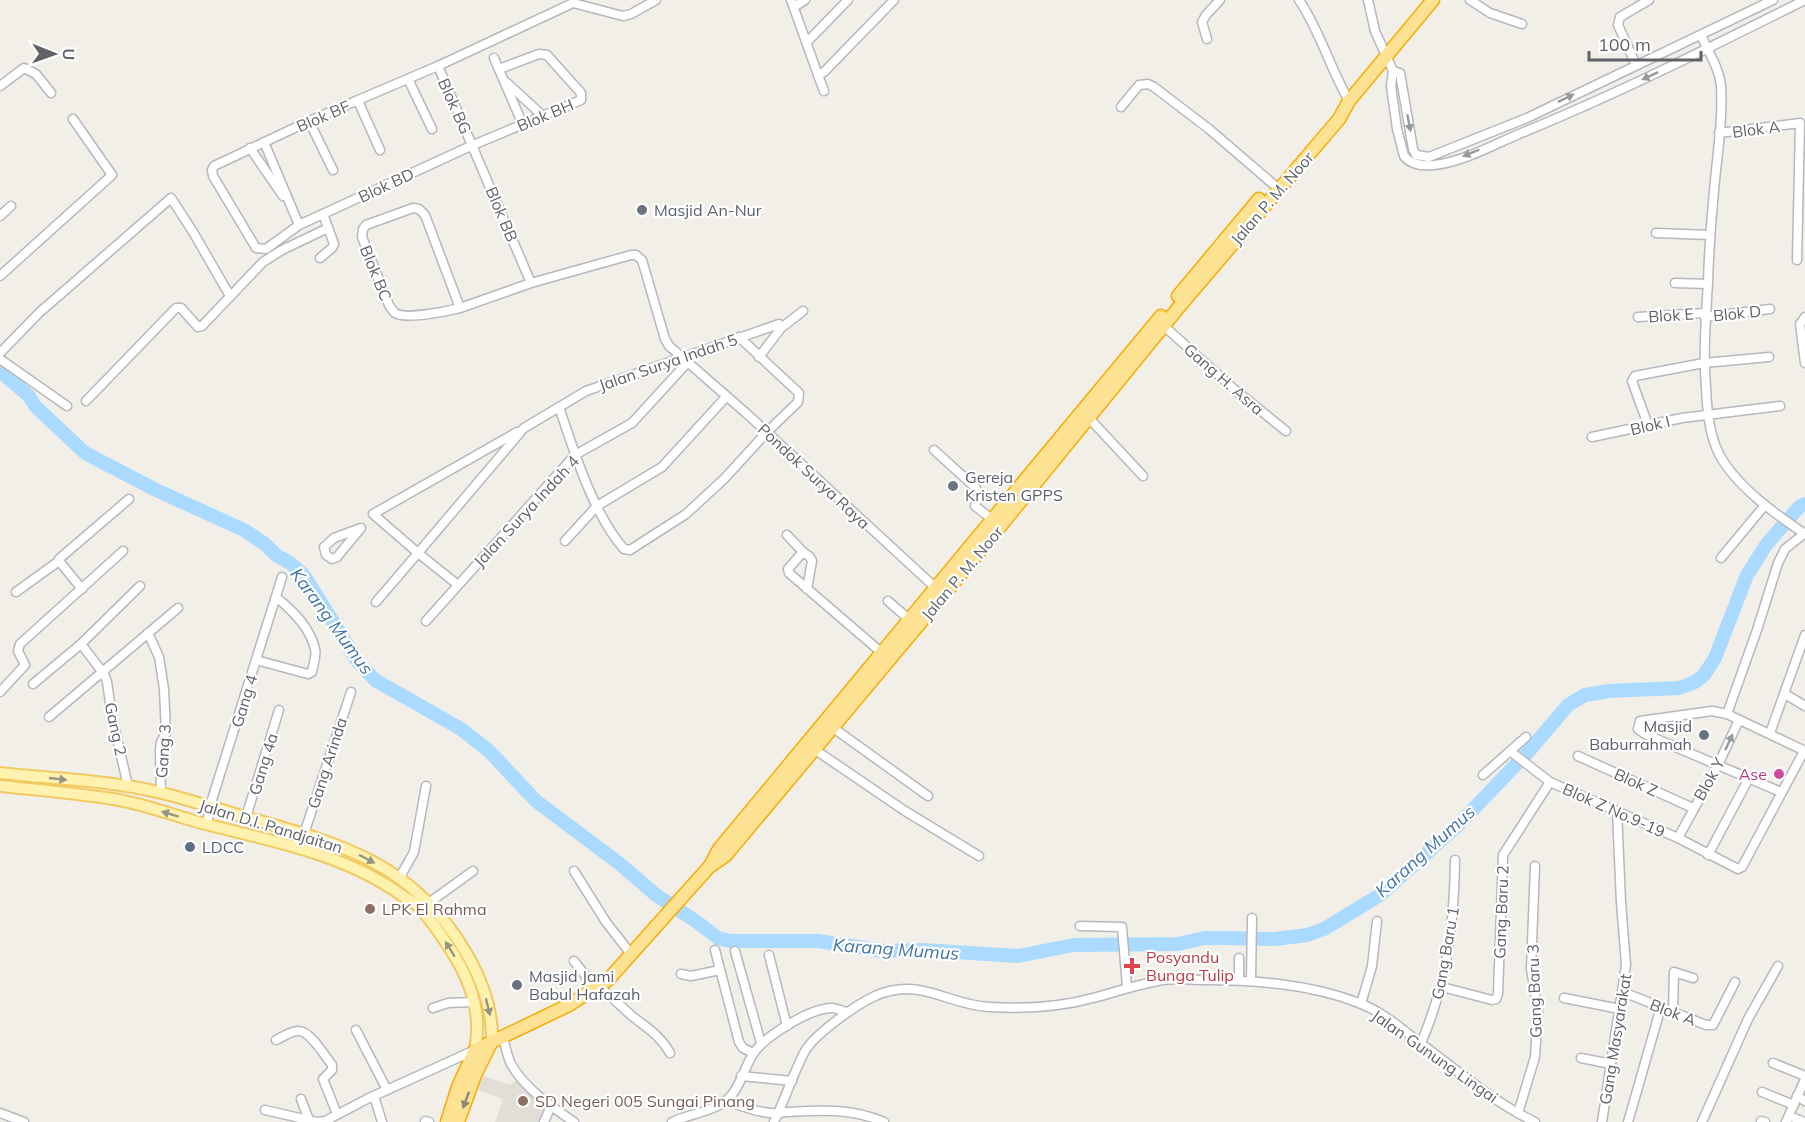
<svg xmlns="http://www.w3.org/2000/svg" width="1805" height="1122" viewBox="0 0 1805 1122" font-family="Mulish,sans-serif">
<style>
.education{fill:#e1ded6}
.lines{fill:none;stroke-linecap:round;stroke-linejoin:round}
.river{stroke:#aadaff;stroke-width:14}
.minor-casing{stroke:#b5b8bc;stroke-width:11}
.major-casing{stroke:#f2c960;stroke-width:14}
.highway-casing{stroke:#f9ab00;stroke-width:15}
.minor{stroke:#fff;stroke-width:8}
.major{stroke:#fff2af;stroke-width:10}
.highway{stroke:#fde293;stroke-width:12}
.oneway{fill:#979a9d}
.oneway2{fill:#979581}
.oneway3{fill:#8e8975}
.worship-dot{fill:#6b7280;stroke:#fff;stroke-width:2}
.hotel-dot{fill:#d1479c;stroke:#fff;stroke-width:2}
.service-dot{fill:#5c6f8a;stroke:#fff;stroke-width:2}
.education-dot{fill:#8d6e63;stroke:#fff;stroke-width:2}
.health-dot{fill:#e0444e;stroke:#fff;stroke-width:2}
.labels{text-anchor:middle;dominant-baseline:central;stroke-width:4.5;stroke-linejoin:round;paint-order:stroke}
.street-label{font-size:16px;fill:#5f6368;stroke:#fff}
.worship-label{font-size:16px;fill:#5b616d;stroke:#fff;text-anchor:start}
.hotel-label{font-size:16px;fill:#b23c85;stroke:#fff;text-anchor:end}
.service-label{font-size:16px;fill:#4e5e75;stroke:#fff;text-anchor:start}
.education-label{font-size:16px;fill:#785e54;stroke:#fff;text-anchor:start}
.health-label{font-size:16px;fill:#be3a42;stroke:#fff;text-anchor:start}
.water-label{font-size:18px;font-style:italic;fill:#4174aa;stroke:#fff}
</style>
<rect width="100%" height="100%" fill="#f1efe8"/>
<!-- education -->
<path class="education" d="M483,1076l27,9 9,-7 27,25 -6,19h-45l8,-23 -25,-9z"/>
<g class="lines">
<!-- river -->
<path class="river" d="M0,371l29,25 6,10 50,47 71,37 88,40 21,14 11,11 14,8 13,11 55,88 17,18 86,49 28,22 47,50 84,63 36,31 41,27 21,16 12,3h88l66,10 38,-1 96,6 56,-11 104,-1 26,-6h14l57,1 32,-4 17,-6 56,-34 79,-71 70,-73 39,-46 17,-10 24,-4 70,-3 16,-6 9,-7 11,-17 32,-83 19,-30 33,-38 6,-3"/>
<!-- minor casing -->
<g class="minor-casing">
<g id="minor">
<path d="M791,0l27,75 6,-3 70,-72"/>
<path d="M1299,0c21,31 31,68 50,101"/>
<path d="M1368,0l7,31 18,40 -2,15 6,43 7,27c7,9 20,10 30,9 29,-3 59,-20 85,-31 98,-40 192,-87 286,-134"/>
<path d="M1470,0l20,13 32,11"/>
<path d="M794,7l11,-7"/>
<path d="M1701,35c7,17 18,32 20,51 2,35 -4,70 -7,105 -3,30 -5,61 -6,91 -2,35 -5,70 -2,105 1,22 3,47 13,67 17,32 56,60 86,80"/>
<path d="M1207,39l-5,-17 4,-7 14,-15"/>
<path d="M807,42l41,-42"/>
<path d="M494,58l29,67"/>
<path d="M1636,65l-18,-40 2,-8 29,-17"/>
<path d="M438,66l93,217"/>
<path d="M499,69l40,-15 8,1 34,38v7l-108,45 -174,80 -33,24 -10,-1 -43,-72 -1,-6 2,-4 95,-45 129,-55 135,-63 50,13 8,-2 25,-14"/>
<path d="M1393,71l7,2 13,76 3,6 13,2 98,-39 246,-118"/>
<path d="M818,75l6,16"/>
<path d="M408,79l24,50"/>
<path d="M506,82l37,34"/>
<path d="M0,86l24,-18 12,6 15,19"/>
<path d="M358,101l22,49"/>
<path d="M1121,107l18,-22 9,-1 6,3 55,42 64,55"/>
<path d="M309,121l24,49"/>
<path d="M1719,133l81,-10 -3,137"/>
<path d="M264,142l35,83"/>
<path d="M250,148l33,48"/>
<path d="M413,208l6,1 6,6 35,93c-13,3 -54,12 -65,5 -3,-3 -4,-5 -6,-8l-27,-68 1,-8 3,-4z"/>
<path d="M0,216l11,-10"/>
<path d="M1656,233l54,2"/>
<path d="M320,258l12,-10 2,-4 -11,-30"/>
<path d="M0,276l112,-101 -39,-56"/>
<path d="M1675,283l33,1"/>
<path d="M460,308l71,-25 100,-28h5l6,5 23,79 4,7 77,67 193,178"/>
<path d="M1638,317l67,-4"/>
<path d="M1705,317l65,-8"/>
<path d="M1805,317l-5,7 5,39"/>
<path d="M1164,326l70,63 52,42"/>
<path d="M781,328l22,-17"/>
<path d="M0,353l40,-41 131,-114 22,34 37,64"/>
<path d="M0,359l67,47"/>
<path d="M86,401l90,-93h5l17,19 4,-1 61,-64 19,-12 46,-22"/>
<path d="M559,407c15,44 34,107 65,142l6,1 56,-36 38,-35 43,-47 31,-30 1,-9 -60,-56"/>
<path d="M1089,418l54,58"/>
<path d="M1648,425l-16,-44 3,-5 69,-13 65,-6"/>
<path d="M1592,437l90,-19 98,-12"/>
<path d="M934,450l42,38 2,9 -3,9 18,14"/>
<path d="M361,528l-24,29 -5,2 -6,-4 -2,-8 10,-9z"/>
<path d="M787,535l16,17 -15,17 1,4 93,80"/>
<path d="M565,541l32,-35 65,-39 64,-70"/>
<path d="M803,552l7,5 2,4 -5,28"/>
<path d="M1721,558l44,-53"/>
<path d="M458,585l-40,-32 106,-125 62,-37 193,-67 2,4 -22,29"/>
<path d="M82,589l-23,-28v-2l70,-60"/>
<path d="M16,592l43,-31"/>
<path d="M888,601l22,19"/>
<path d="M376,602l42,-49 -45,-39 144,-82"/>
<path d="M426,621l149,-166 57,-32 55,-60"/>
<path d="M148,633l11,24 5,32 2,44 -5,9 -1,8 1,42"/>
<path d="M81,644l23,30 3,8 5,35 16,69"/>
<path d="M256,660l52,14 4,-2c1,-7 5,-16 3,-23 -5,-22 -23,-39 -39,-52"/>
<path d="M33,684l48,-40 59,-58"/>
<path d="M0,692l25,-27 -7,-14 2,-7 103,-93"/>
<path d="M1785,694l20,12"/>
<path d="M1727,714l30,-84 21,-67 7,-14 20,-16"/>
<path d="M49,717l129,-109"/>
<path d="M832,727l96,69"/>
<path d="M1770,733l35,-98"/>
<path d="M814,749l91,62 74,45"/>
<path d="M1510,751l40,31 128,56 60,31 4,-2 62,-116"/>
<path d="M1578,756l115,52"/>
<path d="M1483,775l43,-38"/>
<path d="M1781,792l-136,-58 -7,-5 2,-8 72,-10 15,3 78,37"/>
<path d="M246,817l33,-107"/>
<path d="M207,825l3,-19 72,-229"/>
<path d="M304,834l47,-142"/>
<path d="M1678,838l40,-73 21,-45"/>
<path d="M1708,855l41,-77"/>
<path d="M574,871l32,51 25,32"/>
<path d="M400,877l14,-25 12,-66"/>
<path d="M430,902l43,-31"/>
<path d="M1080,926l42,1 5,60"/>
<path d="M715,950l24,92 4,6 10,5"/>
<path d="M735,951l26,92"/>
<path d="M769,955l18,71"/>
<path d="M574,961l21,27"/>
<path d="M681,974l10,2 29,-6"/>
<path d="M1239,980v-22"/>
<path d="M1251,980l1,-62"/>
<path d="M599,986c11,10 22,20 33,30 15,12 28,19 38,37"/>
<path d="M1442,987l50,13 4,-1 2,-5 5,-139 47,-73"/>
<path d="M1623,992l83,33h7l22,-43"/>
<path d="M1564,998l56,11"/>
<path d="M1361,1004l11,-38 5,-45"/>
<path d="M433,1008l15,-5 26,-1"/>
<path d="M1673,1011l1,-39 19,6"/>
<path d="M356,1030l31,60"/>
<path d="M503,1036c2,9 4,20 8,28 13,24 41,43 63,58"/>
<path d="M276,1040c7,-3 16,-10 23,-9 11,0 26,25 33,34v5l-9,9 14,35"/>
<path d="M1421,1043c26,-60 33,-118 34,-183"/>
<path d="M1581,1058l30,6"/>
<path d="M1773,1063l32,13"/>
<path d="M741,1076l51,5"/>
<path d="M1762,1092l32,13"/>
<path d="M374,1096l8,26"/>
<path d="M1797,1096l8,5"/>
<path d="M301,1099l8,21"/>
<path d="M726,1101c17,5 41,16 60,11 34,-2 65,-4 98,10"/>
<path d="M265,1110l52,12 8,-1 42,-22 108,-49"/>
<path d="M0,1113l24,9"/>
<path d="M1518,1113l17,-56 3,-46 -7,-42 4,-103"/>
<path d="M1789,1116l15,6"/>
<path d="M425,1121l4,1"/>
<path d="M1761,1121l4,1"/>
<path d="M544,1122l7,-16"/>
<path d="M672,1122c17,-8 41,-10 56,-23 12,-11 16,-31 25,-45 12,-18 57,-46 79,-46 4,0 10,3 14,4"/>
<path d="M774,1122c11,-23 19,-48 31,-71 10,-17 52,-47 70,-55 45,-20 72,9 114,11 34,2 71,0 104,-9 23,-6 46,-14 70,-18 13,-2 27,0 40,0 53,0 107,4 156,23 21,8 40,23 57,37 39,28 75,61 119,82"/>
<path d="M1602,1122l24,-157 -5,-63 -4,-91"/>
<path d="M1628,1122l33,-115"/>
<path d="M1702,1122l46,-103 30,-53"/>
<path d="M1786,1122l19,-43"/>
</g>
</g>
<!-- major casing -->
<g class="major-casing">
<g id="major">
<path d="M0,773c42,5 85,6 127,13 39,6 77,19 115,30 94,27 169,44 223,135 16,27 28,58 27,90"/>
<path d="M0,786c37,4 76,7 113,13 33,5 64,18 96,26 67,17 134,29 191,69 6,5 14,8 19,13 13,14 25,32 35,48 18,29 28,60 21,95"/>
</g>
</g>
<!-- highway casing -->
<g class="highway-casing">
<g id="highway">
<path d="M1178,296l81,-97"/>
<path d="M710,866l9,-17 442,-533"/>
<path d="M447,1122l11,-35 17,-37 94,-45 39,-25 101,-113 17,-12 241,-288 212,-260 160,-188 10,-18 84,-101"/>
<path d="M458,1122l17,-47 17,-34"/>
</g>
</g>
<!-- minor -->
<use href="#minor" class="minor"/>
<!-- major -->
<use href="#major" class="major"/>
<!-- highway -->
<use href="#highway" class="highway"/>
</g>
<!-- one-way arrows -->
<defs><path id="oneway-solid" d="M-6-.8H1V-3.2L6.5 0L1 3.2V.8H-6Z" transform="scale(1.5)"/></defs>
<g class="oneway">
<use href="#oneway-solid" transform="translate(1650 76) rotate(155)"/>
<use href="#oneway-solid" transform="translate(1566 98) rotate(-26)"/>
<use href="#oneway-solid" transform="translate(1409 123) rotate(79)"/>
<use href="#oneway-solid" transform="translate(1471 153) rotate(158)"/>
<use href="#oneway-solid" transform="translate(1729 742) rotate(-65)"/>
</g>
<g class="oneway2">
<use href="#oneway-solid" transform="translate(58 779) rotate(6)"/>
<use href="#oneway-solid" transform="translate(170 814) rotate(-163)"/>
<use href="#oneway-solid" transform="translate(367 859) rotate(28)"/>
<use href="#oneway-solid" transform="translate(450 949) rotate(-122)"/>
<use href="#oneway-solid" transform="translate(488 1007) rotate(76)"/>
</g>
<use class="oneway3" href="#oneway-solid" transform="translate(466 1100) rotate(110)"/>
<!-- markers -->
<g class="worship-dot">
<circle cx="642" cy="210" r="6"/>
<circle cx="953" cy="486" r="6"/>
<circle cx="1704" cy="735" r="6"/>
<circle cx="517" cy="985" r="6"/>
</g>
<circle class="hotel-dot" cx="1779" cy="774" r="6"/>
<circle class="service-dot" cx="190" cy="847" r="6"/>
<g class="education-dot">
<circle cx="370" cy="909" r="6"/>
<circle cx="523" cy="1101" r="6"/>
</g>
<path class="health-dot" d="M1129 957h6v6h6v6h-6v6h-6v-6h-6v-6h6z"/>
<g class="labels">
<!-- street labels -->
<g class="street-label">
<text transform="translate(455 106) rotate(66)">Blok BG</text>
<text transform="translate(545 115) rotate(-23)">Blok BH</text>
<text transform="translate(323 116) rotate(-23)">Blok BF</text>
<text transform="translate(1756 129) rotate(-7)">Blok A</text>
<text transform="translate(386 185) rotate(-25)">Blok BD</text>
<text transform="translate(1272 198) rotate(-49)">Jalan P. M. Noor</text>
<text transform="translate(502 214) rotate(67)">Blok BB</text>
<text transform="translate(376 273) rotate(68)">Blok BC</text>
<text transform="translate(1737 313) rotate(-6)">Blok D</text>
<text transform="translate(1671 315) rotate(-4)">Blok E</text>
<text transform="translate(668 362) rotate(-19)">Jalan Surya Indah 5</text>
<text transform="translate(1224 379) rotate(41)">Gang H. Asra</text>
<text transform="translate(1650 425) rotate(-13)">Blok I</text>
<text transform="translate(814 476) rotate(43)">Pondok Surya Raya</text>
<text transform="translate(526 511) rotate(-47)">Jalan Surya Indah 4</text>
<text transform="translate(962 573) rotate(-50)">Jalan P. M. Noor</text>
<text transform="translate(244 701) rotate(-73)">Gang 4</text>
<text transform="translate(116 729) rotate(78)">Gang 2</text>
<text transform="translate(163 751) rotate(-86)">Gang 3</text>
<text transform="translate(327 763) rotate(-72)">Gang Arinda</text>
<text transform="translate(263 764) rotate(-73)">Gang 4a</text>
<text transform="translate(1709 779) rotate(-61)">Blok Y</text>
<text transform="translate(1636 782) rotate(24)">Blok Z</text>
<text transform="translate(1614 810) rotate(24)">Blok Z No.9-19</text>
<text transform="translate(271 826) rotate(17)">Jalan D.I. Pandjaitan</text>
<text transform="translate(1501 912) rotate(-88)">Gang Baru 2</text>
<text transform="translate(1445 953) rotate(-80)">Gang Baru 1</text>
<text transform="translate(1534 991) rotate(-92)">Gang Baru 3</text>
<text transform="translate(1673 1012) rotate(21)">Blok A</text>
<text transform="translate(1615 1039) rotate(-81)">Gang Masyarakat</text>
<text transform="translate(1435 1056) rotate(35)">Jalan Gunung Lingai</text>
</g>
<!-- worship labels -->
<g class="worship-label">
<text x="654" y="210">Masjid An-Nur</text>
<text x="965" y="477">Gereja<tspan x="965" dy="18">Kristen GPPS</tspan></text>
<text x="1692" y="726" text-anchor="end">Masjid<tspan x="1692" dy="18">Baburrahmah</tspan></text>
<text x="529" y="976">Masjid Jami<tspan x="529" dy="18">Babul Hafazah</tspan></text>
</g>
<!-- hotel labels -->
<g class="hotel-label">
<text x="1767" y="774">Ase</text>
</g>
<!-- service labels -->
<g class="service-label">
<text x="202" y="847">LDCC</text>
</g>
<!-- education labels -->
<g class="education-label">
<text x="382" y="909">LPK El Rahma</text>
<text x="535" y="1101">SD Negeri 005 Sungai Pinang</text>
</g>
<!-- health labels -->
<g class="health-label">
<text x="1146" y="957">Posyandu<tspan x="1146" dy="18">Bunga Tulip</tspan></text>
</g>
<!-- water labels -->
<g class="water-label">
<text transform="translate(332 621) rotate(54)">Karang Mumus</text>
<text transform="translate(1425 851) rotate(-42)">Karang Mumus</text>
<text transform="translate(896 949) rotate(4)">Karang Mumus</text>
</g>
</g>
<!-- north arrow -->
<g transform="translate(54 54) rotate(91)" stroke="#ffffff" stroke-width="4.5" paint-order="stroke">
<path d="M0-4.5L10 22L0 15L-10 22Z" fill="#5f6368"/>
<text y="-9" font-size="16" font-weight="bold" text-anchor="middle" fill="#5f6368">U</text>
</g>
<!-- scale -->
<path d="M1589 51v9h112v-9" fill="none" stroke="#5f6368" stroke-width="3"/>
<text x="1598" y="51" font-size="18" fill="#5f6368" stroke="#ffffff" stroke-width="4.5" paint-order="stroke">100 m</text>
</svg>
